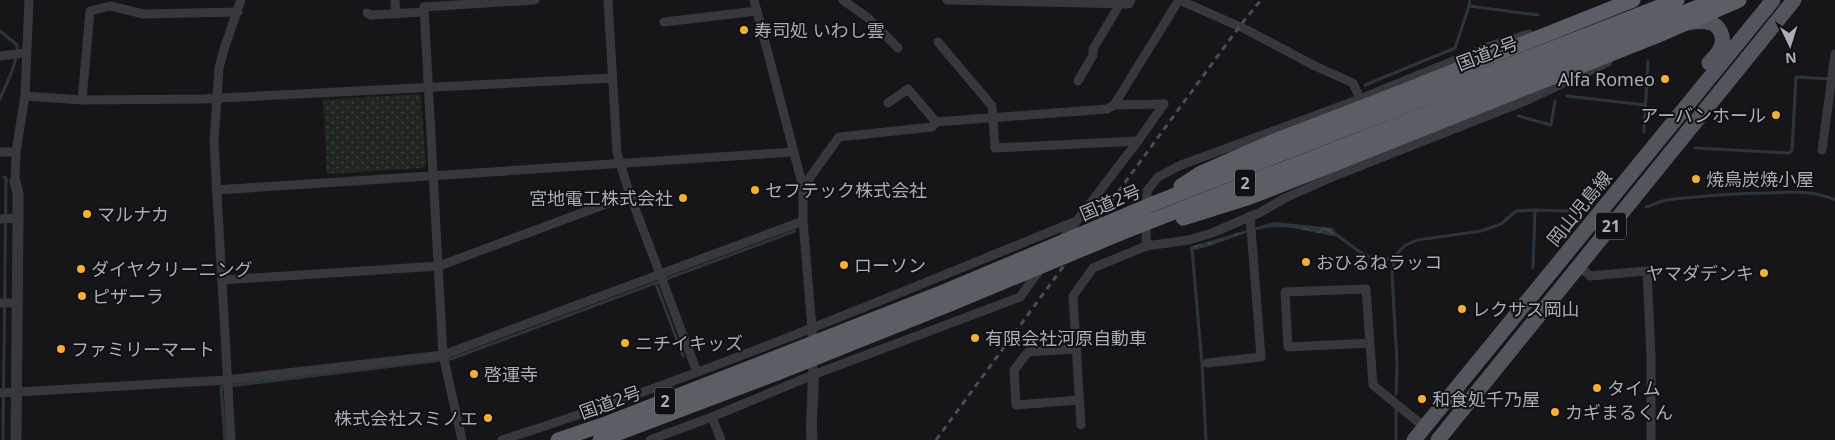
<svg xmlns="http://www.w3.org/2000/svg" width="1835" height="440" viewBox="0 0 1835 440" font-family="'Noto Sans','Noto Sans JP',sans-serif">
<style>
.grass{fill:url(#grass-dots)}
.water{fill:url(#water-waves)}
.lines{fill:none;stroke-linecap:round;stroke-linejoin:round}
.stream{stroke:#2c353c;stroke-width:3}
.minor{stroke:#37383d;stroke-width:9}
.tertiary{stroke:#37383d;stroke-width:11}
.primary{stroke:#53555c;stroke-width:15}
.trunk{stroke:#5b5e65;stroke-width:15}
.rail{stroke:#4a4c52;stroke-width:3;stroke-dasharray:6 5;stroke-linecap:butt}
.trunk-bridge{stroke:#5b5e65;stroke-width:15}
.poi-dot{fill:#f2b134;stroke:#111113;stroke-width:2}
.labels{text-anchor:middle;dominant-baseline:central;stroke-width:4;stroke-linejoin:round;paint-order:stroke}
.shield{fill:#111113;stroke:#7b7e86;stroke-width:1}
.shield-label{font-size:16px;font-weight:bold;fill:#a8adb8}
.poi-label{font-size:18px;fill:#a8adb8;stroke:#111113;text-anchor:start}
.street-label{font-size:18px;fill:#a8adb8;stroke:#111113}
</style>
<defs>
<pattern id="grass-dots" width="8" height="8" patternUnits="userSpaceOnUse" patternTransform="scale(1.25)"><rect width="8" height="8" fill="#1e261f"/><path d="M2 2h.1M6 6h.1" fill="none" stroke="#3c433d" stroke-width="1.8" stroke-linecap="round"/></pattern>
<pattern id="water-waves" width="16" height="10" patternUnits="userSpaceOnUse" patternTransform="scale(1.25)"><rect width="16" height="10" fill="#2c353c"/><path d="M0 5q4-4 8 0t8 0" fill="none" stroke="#485056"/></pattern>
</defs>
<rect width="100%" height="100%" fill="#161618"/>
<!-- grass -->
<path class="grass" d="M418,94l3,3 5,68 -3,3 -96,6 -4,-74z"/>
<!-- water -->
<path class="water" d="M1274,222l59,6 5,9c-22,-4 -52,-13 -73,-9 -26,5 -49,18 -75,23v-4z"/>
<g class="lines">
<!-- stream -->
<g class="stream">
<path d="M1469,6l1,-6"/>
<path d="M0,31l17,14c1,18 -10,37 -17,54"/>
<path d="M1365,85l90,-37 14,-42 69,9"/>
<path d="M1567,96l78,9"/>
<path d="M1518,116l33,9 4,-24"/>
<path d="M1644,132l4,-71"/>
<path d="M1695,148l94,5 3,-3 4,-73 34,2"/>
<path d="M1646,207c7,-1 13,-6 21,-7 34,-4 66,-7 100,-7 24,-1 46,-3 68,7"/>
<path d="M1334,233l26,19 10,5 24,3"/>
<path d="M1192,249l10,114 4,77"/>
<path d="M1533,268l2,-58 31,1 16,-1"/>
<path d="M656,284l27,72"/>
<path d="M1396,394l1,-31 -5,-89 3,-18 9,-10 13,-6 64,-9 20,-7 15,-13 19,-1"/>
<path d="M1396,409v31"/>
<path d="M3,440l3,-262 -2,-1"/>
<path d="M225,440l-4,-53 230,-28 344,-128"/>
</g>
<!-- minor -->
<g class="minor">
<path d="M395,0l1,14"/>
<path d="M608,0l9,153 13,42 67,177"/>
<path d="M754,0l49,187v34l9,107 1,47"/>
<path d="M843,0l25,18 30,30"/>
<path d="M947,0l182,4 2,-4"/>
<path d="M1179,0l66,29 70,37 38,17 7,16"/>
<path d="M367,13l4,2 53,-3"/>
<path d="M664,22l93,-11"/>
<path d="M1529,34l-39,12 -130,53 -179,66 -23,12 -11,14 -1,55 43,-6 23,-7 49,-21 24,-14 52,-23 193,-76 78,-37"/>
<path d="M938,42l54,64 3,42 143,-7"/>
<path d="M0,56l26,-3"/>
<path d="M1078,81l15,-26v-6l27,-45"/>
<path d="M25,96l57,4 120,-1 410,-21"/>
<path d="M82,100l8,-89 20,-5 34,8 94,-2"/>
<path d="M888,103l20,-14 28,33 171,-13 7,-4"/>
<path d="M1164,104l-50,1 65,-105"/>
<path d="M1822,150l13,-96"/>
<path d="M0,152h16"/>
<path d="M15,181l1,-29 9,-56 4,-96"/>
<path d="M803,187l36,-50 93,-10 4,-5"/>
<path d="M216,190l577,-38"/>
<path d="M0,219l18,-1"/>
<path d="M1062,240l76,-99 26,-37"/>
<path d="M1579,266l11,10 57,-5 4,85v84"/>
<path d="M222,280l217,-14 191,-71"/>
<path d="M0,303h17"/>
<path d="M1370,343l-82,4 -3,-55 81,-3 7,96 44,36 9,5"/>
<path d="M1076,349l-48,3 -14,18 2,35 63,-5"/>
<path d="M1207,363l54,-6 -11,-141"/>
<path d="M0,393l227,-13 216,-25 360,-134"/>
<path d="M712,417l9,23"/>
<path d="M1081,425l-8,-129 20,-28 53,-22"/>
<path d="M231,440l-17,-298 5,-74 5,-19 17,-49"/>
<path d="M462,440l-19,-85 -19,-348 111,-7"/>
<path d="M502,440c195,-62 383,-141 572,-218"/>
<path d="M650,440l62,-23 101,-42 207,-78 21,-29"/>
</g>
<!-- tertiary -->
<g class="tertiary">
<path d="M15,181l3,13v24l-2,222"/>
<path d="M812,440c-2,-22 2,-43 1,-65"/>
</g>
<!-- primary -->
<g class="primary">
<path d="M1686,23c8,-1 17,-3 25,0 9,3 14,15 10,24 -2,6 -8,11 -12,16"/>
<path d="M1414,440l359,-440"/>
<path d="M1438,440l356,-440"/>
</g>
<!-- trunk -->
<g class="trunk">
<path d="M1389,97l244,-97"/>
<path d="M1339,162l317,-126 83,-36"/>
<path d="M558,440l50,-17 162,-63"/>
<path d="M600,440l177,-67"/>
</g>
<!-- rail -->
<path class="rail" d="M936,440l303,-413 22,-27"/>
<!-- trunk-bridge -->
<g class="trunk-bridge">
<path d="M1181,186l20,-13 66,-29 122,-47"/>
<path d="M1183,218l67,-21 89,-35"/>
<path d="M770,360l176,-69 209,-88 522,-203"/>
<path d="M777,373l173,-69 178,-74 588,-230"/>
</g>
</g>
<!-- markers -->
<g class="poi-dot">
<circle cx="744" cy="30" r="5"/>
<circle cx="1665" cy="79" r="5"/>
<circle cx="1776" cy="115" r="5"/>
<circle cx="1696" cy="179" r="5"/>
<circle cx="755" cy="190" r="5"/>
<circle cx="683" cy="198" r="5"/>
<circle cx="87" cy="214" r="5"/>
<circle cx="1306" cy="262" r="5"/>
<circle cx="844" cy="265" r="5"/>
<circle cx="81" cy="269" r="5"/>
<circle cx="1764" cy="273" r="5"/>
<circle cx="82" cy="296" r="5"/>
<circle cx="1462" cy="309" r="5"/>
<circle cx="975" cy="338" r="5"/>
<circle cx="625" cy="343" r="5"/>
<circle cx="61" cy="349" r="5"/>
<circle cx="474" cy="374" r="5"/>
<circle cx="1597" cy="388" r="5"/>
<circle cx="1422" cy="399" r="5"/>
<circle cx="1555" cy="412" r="5"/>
<circle cx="488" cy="418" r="5"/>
</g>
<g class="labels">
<!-- shield labels -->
<g class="shield">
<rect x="1235" y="169.5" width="20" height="27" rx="4"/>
<rect x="1596" y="212.5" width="30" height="27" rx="4"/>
<rect x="655" y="387.5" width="20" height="27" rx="4"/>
</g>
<g class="shield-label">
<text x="1245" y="183">2</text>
<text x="1611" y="226">21</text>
<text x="665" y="401">2</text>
</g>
<!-- poi labels -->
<g class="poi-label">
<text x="754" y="30">寿司処 いわし雲</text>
<text x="1655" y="79" text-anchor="end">Alfa Romeo</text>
<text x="1766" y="115" text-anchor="end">アーバンホール</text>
<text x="1706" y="179">焼鳥炭焼小屋</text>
<text x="765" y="190">セフテック株式会社</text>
<text x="673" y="198" text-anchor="end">宮地電工株式会社</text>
<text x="97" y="214">マルナカ</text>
<text x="1316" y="262">おひるねラッコ</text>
<text x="854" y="265">ローソン</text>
<text x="91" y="269">ダイヤクリーニング</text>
<text x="1754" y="273" text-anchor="end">ヤマダデンキ</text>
<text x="92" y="296">ピザーラ</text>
<text x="1472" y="309">レクサス岡山</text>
<text x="985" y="338">有限会社河原自動車</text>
<text x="635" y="343">ニチイキッズ</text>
<text x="71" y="349">ファミリーマート</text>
<text x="484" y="374">啓運寺</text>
<text x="1607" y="388">タイム</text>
<text x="1432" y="399">和食処千乃屋</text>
<text x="1565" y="412">カギまるくん</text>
<text x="478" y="418" text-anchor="end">株式会社スミノエ</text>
</g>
<!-- street labels -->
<g class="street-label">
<text transform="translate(1487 53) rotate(-21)">国道2号</text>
<text transform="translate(1110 202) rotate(-23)">国道2号</text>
<text transform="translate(1579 208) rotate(-51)">岡山児島線</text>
<text transform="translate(610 402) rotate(-20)">国道2号</text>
</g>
</g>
<!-- north arrow -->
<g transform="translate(1790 45) rotate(176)" stroke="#111113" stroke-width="4" paint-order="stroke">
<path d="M0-4L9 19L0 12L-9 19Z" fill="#a8adb8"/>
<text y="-8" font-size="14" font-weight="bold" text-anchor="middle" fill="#a8adb8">N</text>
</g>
</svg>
